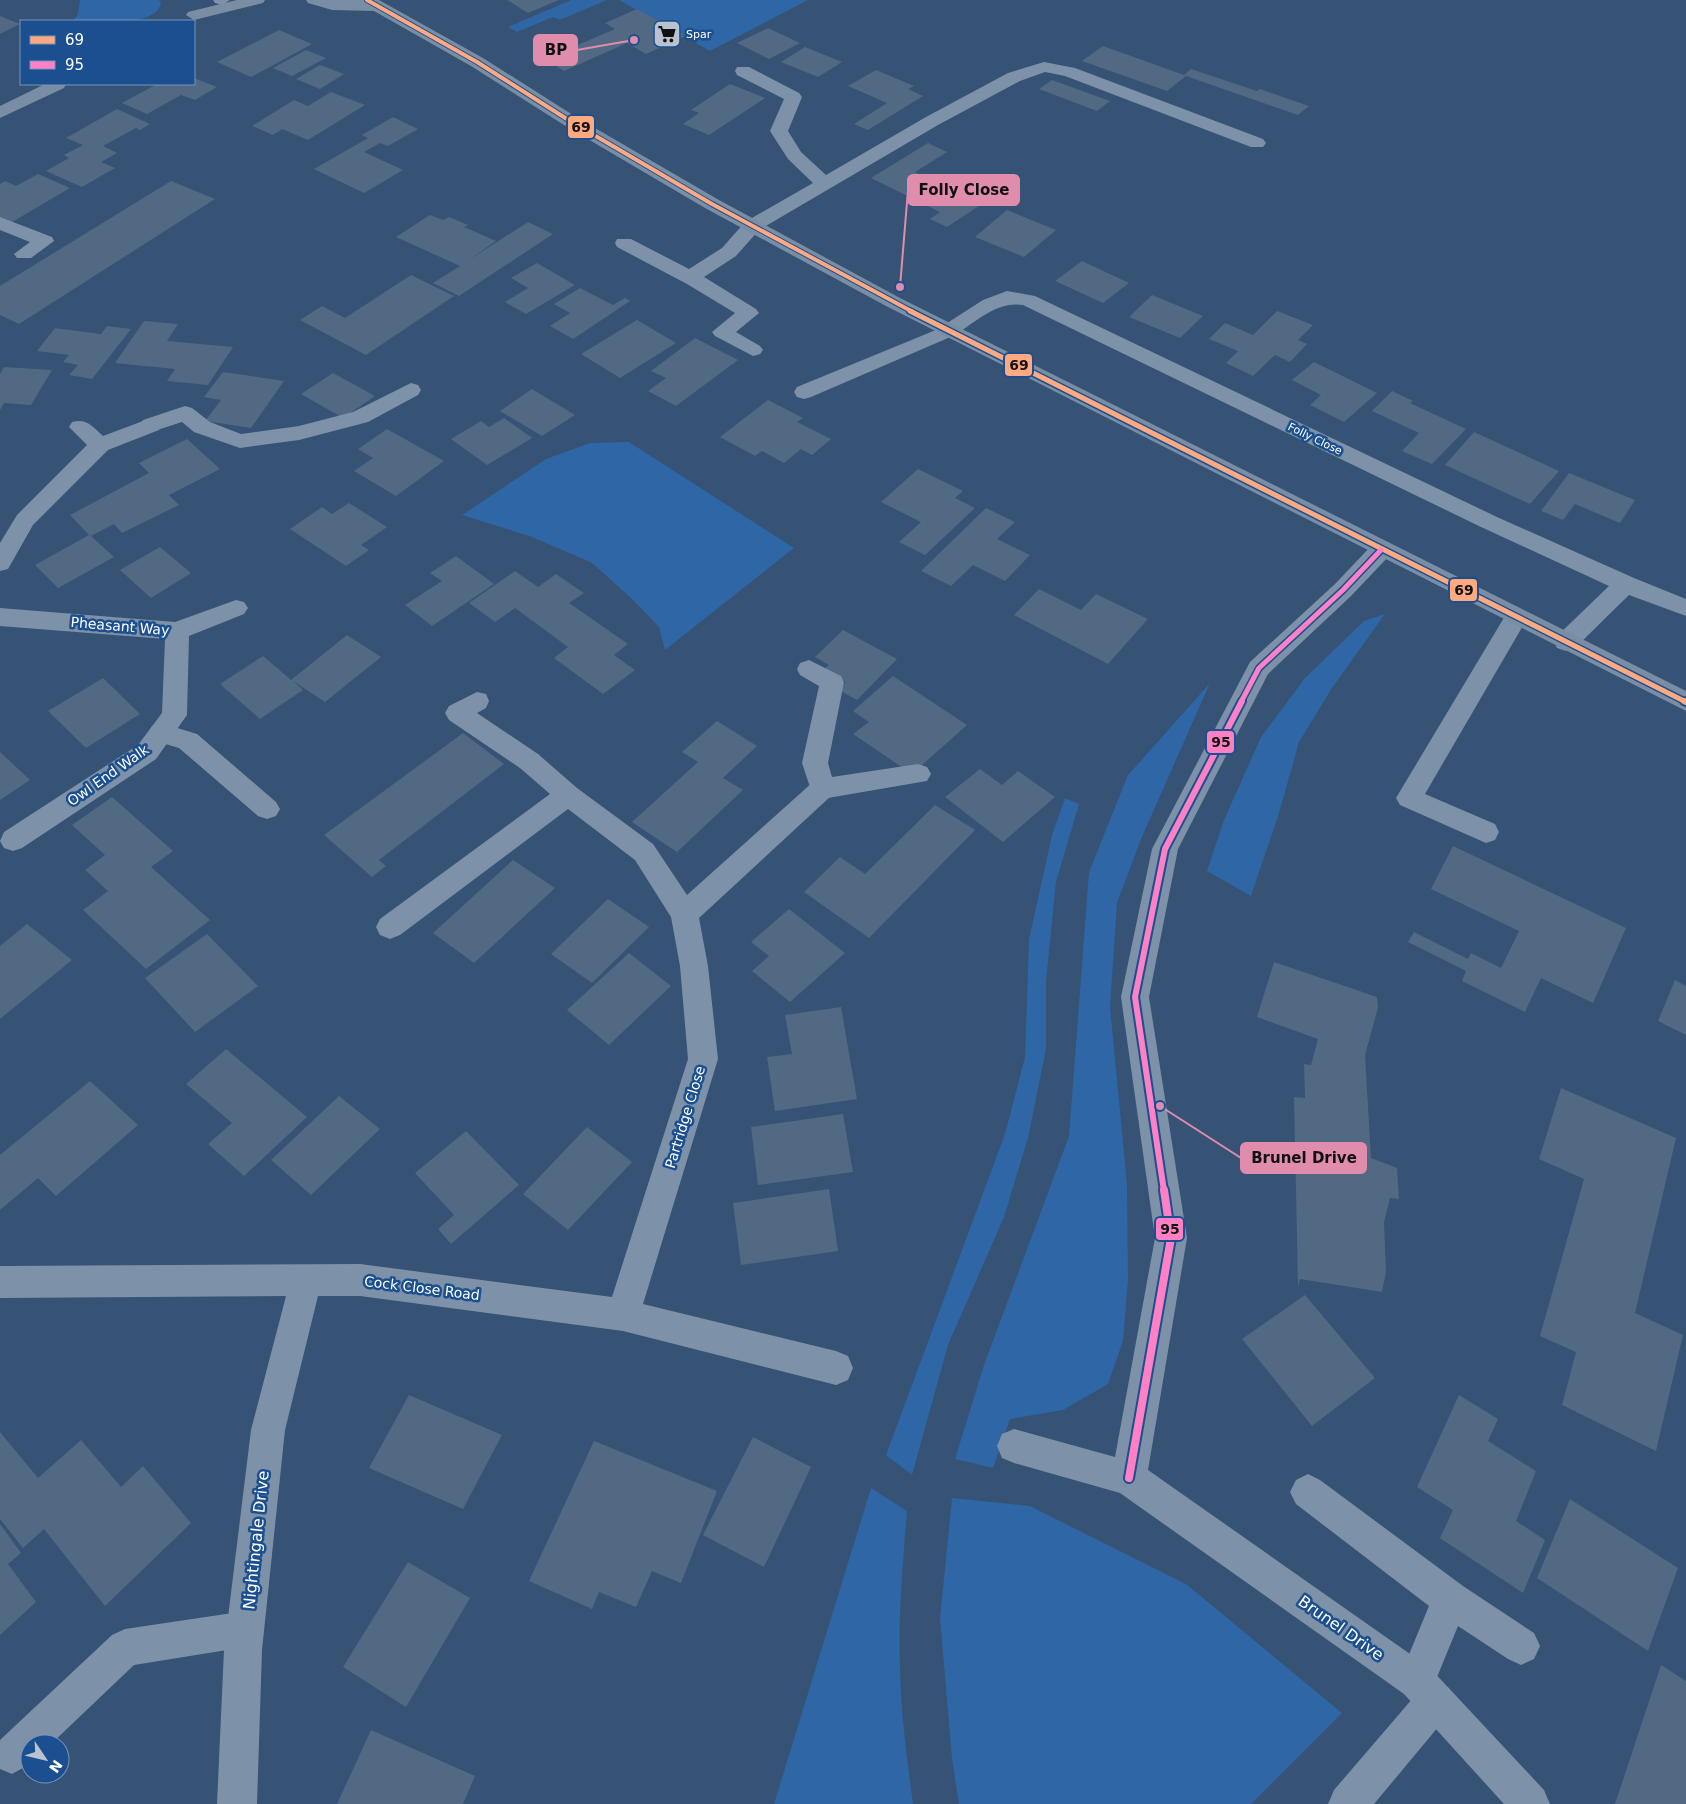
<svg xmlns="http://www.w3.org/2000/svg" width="1686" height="1804" viewBox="0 0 1686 1804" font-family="'DejaVu Sans',sans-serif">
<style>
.green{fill:#2f66a5}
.building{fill:#526984}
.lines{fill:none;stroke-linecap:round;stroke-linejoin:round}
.lane{fill:#7d92a8;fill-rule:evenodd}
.street{fill:#7d92a8;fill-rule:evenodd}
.secondary{fill:#798da4;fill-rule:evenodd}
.bus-1-far2-casing{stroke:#1b4f8f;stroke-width:6}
.bus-1-far1-casing{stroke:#1b4f8f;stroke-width:8}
.bus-1-casing{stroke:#1b4f8f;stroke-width:10}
.bus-2-far2-casing{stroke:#1b4f8f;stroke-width:8}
.bus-2-far1-casing{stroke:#1b4f8f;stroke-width:10}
.bus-2-casing{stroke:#1b4f8f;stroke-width:12}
.bus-1-far2{stroke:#ffa980;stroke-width:4}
.bus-1-far1{stroke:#ffa980;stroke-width:5}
.bus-1{stroke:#ffa980;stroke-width:6}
.bus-2-far2{stroke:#ff80c5;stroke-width:5}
.bus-2-far1{stroke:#ff80c5;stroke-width:6}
.bus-2{stroke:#ff80c5;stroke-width:8}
.labels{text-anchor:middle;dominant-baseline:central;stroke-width:5;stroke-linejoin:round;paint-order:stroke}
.far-poi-label{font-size:11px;fill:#fff;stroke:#1b4f8f;text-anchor:start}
.far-street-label{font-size:11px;fill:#fff;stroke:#1b4f8f}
.street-label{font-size:14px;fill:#fff;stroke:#1b4f8f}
.near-street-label{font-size:16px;fill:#fff;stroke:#1b4f8f}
.leader{fill:none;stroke:#e08cad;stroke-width:2}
.callout-dot{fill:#e08cad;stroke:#1b4f8f;stroke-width:2}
.callout{fill:#e08cad;stroke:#e08cad;stroke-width:2}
.callout-label{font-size:15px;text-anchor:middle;font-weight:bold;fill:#111}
.line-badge{stroke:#1b4f8f;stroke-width:2}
.pale-badge-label{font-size:14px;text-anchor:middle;font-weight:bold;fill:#111}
</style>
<rect width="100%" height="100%" fill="#365274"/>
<!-- green -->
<g class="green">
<path d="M80,0h79l2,2c-3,27 -68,19 -88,19l5,-7z"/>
<path d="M571,0h36l-47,20 -7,-3 -36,15 -9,-5z"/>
<path d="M619,0h189l-98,51z"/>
<path d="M629,442l165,106 -129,102 -6,-23 -28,-29 -39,-35 -60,-26 -70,-22 84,-56 44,-16z"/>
<path d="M1385,614l-53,74 -33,54 -20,71 -28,83 -44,-25 17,-51 37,-83 44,-59 59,-57z"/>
<path d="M1210,683l-69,156 -24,64 -7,104 17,177 1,96 -5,61 -15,43 -45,26 -53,9 -17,49 -38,-9 29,-94 85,-229 20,-264 39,-97z"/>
<path d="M1065,798l14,6 -23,78 -10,100v67l-18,89 -24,79 -56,128 -36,130 -26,-20 119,-321 20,-77 4,-118 23,-104z"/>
<path d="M871,1488l36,23c-4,52 -9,104 -7,156 1,46 7,92 13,137h-139z"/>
<path d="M952,1498l78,8 156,78 156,129 -91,91h-292l-7,-45 -12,-141z"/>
</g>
<!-- building -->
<g class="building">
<path d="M507,0h52l-31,13z"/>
<path d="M637,9l49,27 -40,18 -19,-11 -63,28 -19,-12 70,-30 -10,-6z"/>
<path d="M0,16l20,8 -20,10z"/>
<path d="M768,28l32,15 -31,16 -32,-16z"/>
<path d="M279,30l33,14 -61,33 -34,-15z"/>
<path d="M1103,46l81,29 7,-6 66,22 3,-2 49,17 -11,9 -112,-39 -19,15 -85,-30z"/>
<path d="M805,47l37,15 -24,15 -37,-15z"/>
<path d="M306,50l20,8 -34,18 -19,-8z"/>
<path d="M320,65l24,9 -24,15 -24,-10z"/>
<path d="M876,70l38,16 -6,3 15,7 -55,34 -14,-6 33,-21 -39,-17z"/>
<path d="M194,78l23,9 -22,13 -14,-5 -34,19 -25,-11 35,-19h37z"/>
<path d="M1052,80l58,21 -13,10 -58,-22z"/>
<path d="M730,84l35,14 -56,37 -26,-11 16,-11 -8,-3z"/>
<path d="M331,92l34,13 -57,35 -26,-11 -9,6 -21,-9 42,-26 14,6z"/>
<path d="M117,109l33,15 -10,6 -4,-2 -33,18 14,7 -16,9 14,6 -33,19 -36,-16 23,-13 -5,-3 19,-10 -17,-7z"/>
<path d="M393,117l25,12 -30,17 -8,-3 -16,9 39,18 -39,23 -50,-24 54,-31 -6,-3z"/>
<path d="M928,143l19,9 -32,20 39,18 12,-7 28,13 -47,31 -17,-8 10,-7 -69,-34z"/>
<path d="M38,174l32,14 -63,37 -7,-4v-37l5,-3 11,5z"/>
<path d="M171,181l44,18 -196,125 -19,-9v-29z"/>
<path d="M1007,210l49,20 -32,27 -49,-20z"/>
<path d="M430,215l13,5 6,-3 19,8 -4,2 32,14 -27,19 59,-38 25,12 -94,62 -26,-13 27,-17 -64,-29z"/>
<path d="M1082,261l47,22 -26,20 -48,-22z"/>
<path d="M537,263l38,22 -49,29 -21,-12 23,-14 -17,-10z"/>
<path d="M411,275l43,21 -88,59 -66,-35 22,-14 23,12z"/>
<path d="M580,288l33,17 12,-7 5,3 -57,38 -23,-13 20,-13 -16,-9z"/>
<path d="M1152,295l51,21 -23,22 -51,-21z"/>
<path d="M1277,311l36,14 -15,15 9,4 -17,18 -15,-7 -22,21 -27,-13 12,-12 -29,-12 16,-16 28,12z"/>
<path d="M637,320l39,23 -56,35 -39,-24z"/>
<path d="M144,321l34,3 -11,17 66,6 -25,38 -41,-4 8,-12 -60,-6z"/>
<path d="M107,326l24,3 -39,50 -23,-4 9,-10 -15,-3 6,-7 -32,-4 18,-23 46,6z"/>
<path d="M695,338l43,22 -62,46 -28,-15 18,-13 -15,-7z"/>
<path d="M1314,362l63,31 -33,29 -34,-17 11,-10 -29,-15z"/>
<path d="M4,367l48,3 -21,35 -27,-2 -4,7v-36z"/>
<path d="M223,372l61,9 -33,47 -46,-7 16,-21 -17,-3z"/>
<path d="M333,373l42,23 -32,22 -42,-24z"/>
<path d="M532,389l43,26 -33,21 -42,-25z"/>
<path d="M1392,391l21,10 -3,2 56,26 -34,35 -30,-13 17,-18 -47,-22z"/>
<path d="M768,400l35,18 -6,4 34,17 -19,16 -11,-6 -17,14 -22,-12 -7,5 -35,-19z"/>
<path d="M504,418l28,20 -45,27 -36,-26 30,-18 8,6z"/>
<path d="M387,429l57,32 -48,35 -42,-25 19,-13 -15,-9z"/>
<path d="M1474,432l85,39 -29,33 -85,-39z"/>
<path d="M187,439l33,30 -51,26 10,10 -57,28 -8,-9 -23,12 23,21 -56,31 -23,-23 54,-30 -19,-20 79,-42 -10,-10z"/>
<path d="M918,469l45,22 -8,7 20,10 -50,47 -26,-13 22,-20 -40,-20z"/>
<path d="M1569,473l66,27 -15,23 -45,-19 -12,16 -22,-9z"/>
<path d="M349,503l38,24 -26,18 8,5 -23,16 -56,-37 32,-22 10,7z"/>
<path d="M986,508l29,14 -18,17 33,16 -25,26 -32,-16 -22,21 -30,-15z"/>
<path d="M160,547l31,26 -40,25 -31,-28z"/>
<path d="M456,556l38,28 -62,42 -27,-21 37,-24 -12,-8z"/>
<path d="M515,571l23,16 18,-13 28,19 -15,10 59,41 -14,11 21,15 -32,24 -49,-36 14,-11 -53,-39 -20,14 -26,-19z"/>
<path d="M1039,589l42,21 15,-16 52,25 -40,45 -94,-49z"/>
<path d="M843,630l54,29 -40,41 -18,-10 7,-8 -22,-13 5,-4 -14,-8z"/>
<path d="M347,635l34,22 -56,45 -32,-21 10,9 -43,29 -40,-35 43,-28 28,24z"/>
<path d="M893,676l74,49 -55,49 -59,-40 16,-12 -16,-11z"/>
<path d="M103,678l37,36 -54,34 -38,-37z"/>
<path d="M717,721l40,25 -34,32 20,12 -66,62 -45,-30 66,-60 -16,-10z"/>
<path d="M463,733l41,31 -125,96 7,6 -14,11 -48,-42z"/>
<path d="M0,752l30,28 -30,20z"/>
<path d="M980,769l22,16 16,-14 37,26 -52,45 -58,-45z"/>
<path d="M112,797l61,54 -22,16 59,53 -64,49 -63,-59 25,-19 -23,-21 20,-15 -33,-30z"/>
<path d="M935,805l40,25 -106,108 -65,-46 36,-35 25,17z"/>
<path d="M1453,846l173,82 -33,75 -52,-25 -16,34 -63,-31 4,-10 -58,-29 6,-10 54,27 3,-6 30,15 18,-37 -88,-42z"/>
<path d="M513,860l42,28 -81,75 -41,-30z"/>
<path d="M608,899l41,28 -57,56 -41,-29z"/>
<path d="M789,909l56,44 -55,49 -38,-31 17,-15 -18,-14z"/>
<path d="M27,924l45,36 -72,59v-73z"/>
<path d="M207,934l51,52 -63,46 -50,-54z"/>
<path d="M629,953l42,33 -62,59 -42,-35z"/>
<path d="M1274,962l103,35 1,11 -13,47 6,103 26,10 2,31 -9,-1 -6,24 2,50 -4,20 -82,-13 -2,8 -4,-190 11,1 -1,-34 7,1 7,-26 -61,-22z"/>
<path d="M1675,980l11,6v49l-28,-14z"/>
<path d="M841,1007l16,92 -82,12 -8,-54 25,-3 -7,-39z"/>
<path d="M226,1049l81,68 -63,59 -36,-32 24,-21 -46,-39z"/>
<path d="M90,1081l48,44 -82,71 -18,-18 -38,32v-55z"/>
<path d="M1561,1088l115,50 -41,175 48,22 -27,116 -94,-46 14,-53 -36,-16 44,-157 -45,-20z"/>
<path d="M339,1096l41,33 -69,66 -40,-35z"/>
<path d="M843,1114l10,58 -95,13 -7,-58z"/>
<path d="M587,1127l45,35 -64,68 -45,-36z"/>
<path d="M466,1131l53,54 -68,59 -13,-15 16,-14 -39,-42z"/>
<path d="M829,1189l9,62 -97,14 -8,-62z"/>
<path d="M1305,1295l70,83 -63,48 -70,-87z"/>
<path d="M409,1395l93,40 -39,74 -94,-41z"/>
<path d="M1459,1395l39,24 -10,22 48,30 -20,50 29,19 -22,53 -83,-55 13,-28 -36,-23z"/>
<path d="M0,1432l38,46 43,-38 40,47 22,-21 48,57 -86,83 -61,-77 -21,19 -23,-29z"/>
<path d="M753,1437l58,30 -47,100 -61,-32z"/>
<path d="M594,1441l123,50 -36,92 -29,-12 -16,36 -37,-15 -7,17 -63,-28z"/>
<path d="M1570,1499l108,69 -30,83 -111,-73z"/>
<path d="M0,1524l21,29 -13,11 28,38 -36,33z"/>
<path d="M408,1562l62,36 -64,109 -63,-40z"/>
<path d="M1661,1665l25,16v123h-71z"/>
<path d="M371,1730l104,46 -12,28h-126z"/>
</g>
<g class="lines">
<!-- lane -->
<g class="lane">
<path d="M1044,62l31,6 188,71 3,4 -3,4h-12l-186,-71 -20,-4 -25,9 -82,44 -179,105 -23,26 -32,21 52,32 3,4 -23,19 24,14 3,4 -3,4 -7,2 -38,-20 -3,-4 23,-19 -48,-29 -70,-37 -2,-4 2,-4h14l58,30 33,-21 23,-26 68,-39 -25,-24 -18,-28 14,-32 -47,-24 -2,-4 2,-4h12l50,26 3,4 -14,34 13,21 25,23 100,-58 82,-44z"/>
<path d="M0,217l52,20 2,4 -23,17h-14l-3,-4 16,-12 -30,-12z"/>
<path d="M948,325l7,2 3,4 -3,4 -144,62 -7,2 -7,-2 -3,-5 3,-5z"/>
<path d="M411,383l7,2 3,5 -3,5 -50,27 -69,18 -59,8 -46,-16 -12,-10 -31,10 -8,-2 -3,-5 3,-5 42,-14 7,2 18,14 31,12 58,-8 54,-14z"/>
<path d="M1516,608l8,3 4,6 -103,177 70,30 4,8 -4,8 -9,3 -86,-38 -4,-7 112,-187z"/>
<path d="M809,660l32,16 3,6 -16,81 4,14 86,-13 9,3 4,7 -4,7 -105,18 -9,-3 -11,-33 17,-77 -19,-11 -3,-6 3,-6z"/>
<path d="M477,692l9,2 3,7 -3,7 -9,5 61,41 4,7 -4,7 -9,3 -9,-3 -71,-48 -4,-7 4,-7z"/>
<path d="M161,723l36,11 79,68 4,7 -4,7 -9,3 -9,-3 -79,-68 -27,-8 -4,-7 4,-7z"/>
<path d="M1308,1474l12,6 143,106 71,47 6,13 -6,13 -13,6 -13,-6 -50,-33 -23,56 14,6 6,13 -6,13 -75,90h-46l6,-14 79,-92 -9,-4 -6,-13 31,-75 -133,-102 -6,-12 6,-12z"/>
<path d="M246,1611l13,5 5,13 -5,13 -13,5 -112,18 -83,79h-21v20l-18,10 -12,-5v-29l112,-105 13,-6z"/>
</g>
<!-- street -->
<g class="street">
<path d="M213,0h17l-8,5 -7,-2z"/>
<path d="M1007,291l28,5 462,221 137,61 52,21v17l-57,-21 -54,53 -9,3 -9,-3 -3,-6 3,-6 52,-50 -128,-59 -458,-222c-26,-4 -46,16 -68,30l-7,2 -7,-2 -3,-4 3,-4 42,-27z"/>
<path d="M151,418l8,2 3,5 -3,5 -51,20 -75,75 -25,44 -8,2v-28l17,-28 70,-70 -18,-18 3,-5c15,-4 21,5 31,14z"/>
<path d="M1381,542l8,2 3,6 -3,6 -38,40 -83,78 -90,175 -29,148 38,241 -39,232 282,198 114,122 6,14h-46l-100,-110 -284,-201 -106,-30 -12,-5 -5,-12 5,-12 12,-5 101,28 40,-219 -34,-241 31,-148 98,-187 85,-78 38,-40z"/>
<path d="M236,600l8,2 4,6 -4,6 -55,22 -2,79 -31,44 -134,89 -9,3 -9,-3 -4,-7 4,-9 134,-87 24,-32 3,-74 -165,-13v-18l175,14z"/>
<path d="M529,751l9,3 39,34 76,56 34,51 126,-113 9,-3 9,3 4,7 -4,7 -132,122 9,48 10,93 -75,245 193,47 12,5 5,12 -5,12 -12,5 -213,-54 -263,-35h-42l-33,134 -23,220 -5,154h-40l7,-154 27,-220 35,-134 -286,2v-32l360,-2 252,33 76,-238 -8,-93 -9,-49 -36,-57 -67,-51 -168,126 -10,4 -10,-4 -4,-8 4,-8 170,-125 -30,-26 -4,-7 4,-7z"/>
</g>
<!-- secondary -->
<g class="secondary">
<path d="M237,0h28l-2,3 -69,17 -8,-5 2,-3z"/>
<path d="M306,0h73l104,58 93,59 143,83 181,98 786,393v20l-800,-405 -181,-98 -141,-83 -93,-59 -97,-55 -42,-1 -24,-7z"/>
<path d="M45,84h21l-2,4 -64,30v-12z"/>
</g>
<!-- bus-1-far2 casing -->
<g class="bus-1-far2-casing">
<path id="bus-1-far2" d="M367,0l110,62 93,59 142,83 201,108"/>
</g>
<!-- bus-1-far1 casing -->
<g class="bus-1-far1-casing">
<path id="bus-1-far1" d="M910,311l776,391"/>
</g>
<!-- bus-1 casing -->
<g class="bus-1-casing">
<path id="bus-1" d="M1684,701l2,1"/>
</g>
<!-- bus-2-far2 casing -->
<g class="bus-2-far2-casing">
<path id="bus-2-far2" d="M1241,702l18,-34 84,-78 38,-40"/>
</g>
<!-- bus-2-far1 casing -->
<g class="bus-2-far1-casing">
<path id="bus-2-far1" d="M1164,1191l-29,-194 30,-148 77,-148"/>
</g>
<!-- bus-2 casing -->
<g class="bus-2-casing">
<path id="bus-2" d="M1129,1478l42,-240 -7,-48"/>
</g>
<!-- bus-1-far2 -->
<use href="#bus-1-far2" class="bus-1-far2"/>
<!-- bus-1-far1 -->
<use href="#bus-1-far1" class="bus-1-far1"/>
<!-- bus-1 -->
<use href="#bus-1" class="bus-1"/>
<!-- bus-2-far2 -->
<use href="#bus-2-far2" class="bus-2-far2"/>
<!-- bus-2-far1 -->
<use href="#bus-2-far1" class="bus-2-far1"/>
<!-- bus-2 -->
<use href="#bus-2" class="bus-2"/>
</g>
<!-- icons -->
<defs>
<g id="supermarket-square" transform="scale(1.4375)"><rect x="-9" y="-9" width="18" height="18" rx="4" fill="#b9c2ce" stroke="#1b4f8f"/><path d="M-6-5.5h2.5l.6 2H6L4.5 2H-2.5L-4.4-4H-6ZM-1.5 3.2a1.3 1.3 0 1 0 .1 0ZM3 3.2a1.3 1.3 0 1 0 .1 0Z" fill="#111"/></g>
</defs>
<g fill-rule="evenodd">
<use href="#supermarket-square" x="667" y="34"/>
</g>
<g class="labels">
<!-- far-poi labels -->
<g class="far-poi-label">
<text x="686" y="34">Spar</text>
</g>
<!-- far-street labels -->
<g class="far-street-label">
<text transform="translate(1315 439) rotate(26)">Folly Close</text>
</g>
<!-- street labels -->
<g class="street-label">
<text transform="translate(120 626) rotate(5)">Pheasant Way</text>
<text transform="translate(108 775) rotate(-35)">Owl End Walk</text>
<text transform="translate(685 1117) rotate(-73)">Partridge Close</text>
<text transform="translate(422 1288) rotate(7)">Cock Close Road</text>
</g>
<!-- near-street labels -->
<g class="near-street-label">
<text transform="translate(256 1540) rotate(-84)">Nightingale Drive</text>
<text transform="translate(1341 1628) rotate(35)">Brunel Drive</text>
</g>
</g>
<!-- callouts -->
<path class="leader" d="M634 40L577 50M900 287L908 190M1160 1106L1241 1158"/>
<g class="callout-dot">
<circle cx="634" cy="40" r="5"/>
<circle cx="900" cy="287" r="5"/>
<circle cx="1160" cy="1106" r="5"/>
</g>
<g class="callout">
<rect x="534" y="35" width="43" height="30" rx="5"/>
<rect x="908" y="175" width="111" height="30" rx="5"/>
<rect x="1241" y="1143" width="125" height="30" rx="5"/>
</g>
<g class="callout-label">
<text x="556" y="55">BP</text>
<text x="964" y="195">Folly Close</text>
<text x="1304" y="1163">Brunel Drive</text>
</g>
<g class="line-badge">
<rect x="567" y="115" width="28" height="24" rx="5" fill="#ffa980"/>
<rect x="1004" y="353" width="29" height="24" rx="5" fill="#ffa980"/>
<rect x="1449" y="578" width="29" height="24" rx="5" fill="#ffa980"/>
<rect x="1206" y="730" width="29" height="24" rx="5" fill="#ff80c5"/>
<rect x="1155" y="1217" width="29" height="24" rx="5" fill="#ff80c5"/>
</g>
<g class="pale-badge-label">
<text x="581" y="132">69</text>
<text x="1019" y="370">69</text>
<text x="1464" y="595">69</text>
<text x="1221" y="747">95</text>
<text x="1170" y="1234">95</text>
</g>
<!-- legend -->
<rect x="20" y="20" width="175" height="65" fill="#1b4f8f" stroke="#7695bc"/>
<rect x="30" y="36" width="25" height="8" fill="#ffa980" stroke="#7695bc"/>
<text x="65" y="45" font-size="15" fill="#ffffff">69</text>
<rect x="30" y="61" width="25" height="8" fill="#ff80c5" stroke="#7695bc"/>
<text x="65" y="70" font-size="15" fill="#ffffff">95</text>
<!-- north arrow -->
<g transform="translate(45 1759) rotate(125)"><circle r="24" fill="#1b4f8f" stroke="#7695bc"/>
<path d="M0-4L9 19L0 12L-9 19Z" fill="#b9c2ce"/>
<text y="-8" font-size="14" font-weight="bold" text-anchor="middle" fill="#ffffff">N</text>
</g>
</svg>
